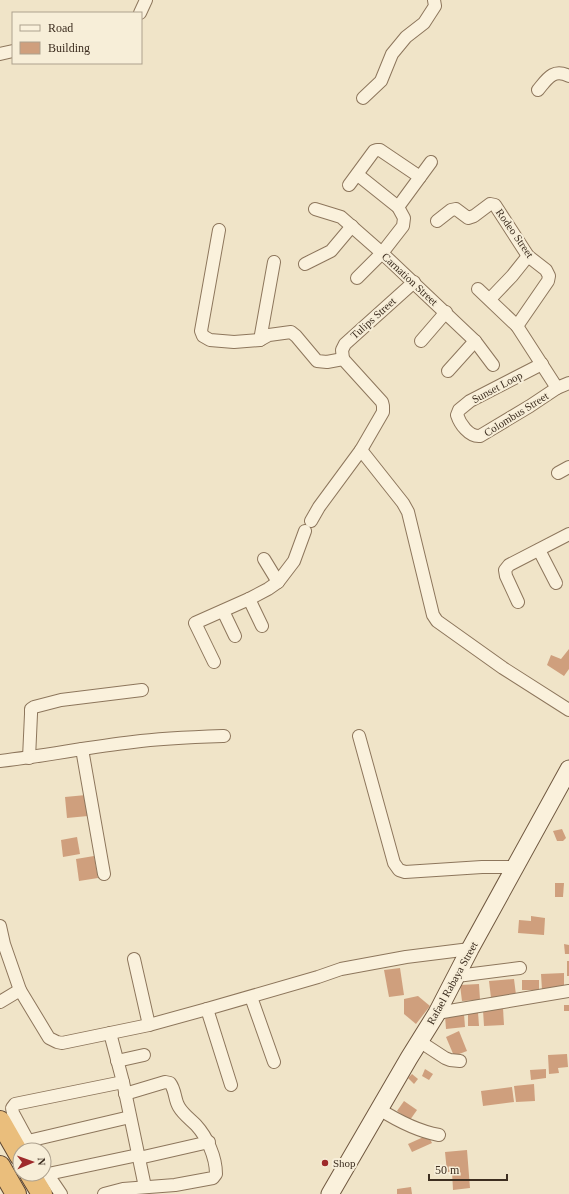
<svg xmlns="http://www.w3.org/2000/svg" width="569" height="1194" viewBox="0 0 569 1194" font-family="'Times New Roman',serif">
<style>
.building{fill:#cf9f7d}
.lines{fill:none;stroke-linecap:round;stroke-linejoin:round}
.minor-casing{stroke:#8d765c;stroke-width:14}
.secondary-casing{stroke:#6f573f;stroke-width:19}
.trunk-casing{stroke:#5b4430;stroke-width:22}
.minor{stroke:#faf1dc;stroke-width:12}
.secondary{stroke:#faf1dc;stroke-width:17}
.trunk{stroke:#eabe7c;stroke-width:20}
.poi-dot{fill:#9e2a2b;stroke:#f7eed8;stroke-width:1.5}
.labels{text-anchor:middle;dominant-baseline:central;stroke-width:4;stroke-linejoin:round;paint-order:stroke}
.street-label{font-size:11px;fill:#3d2e20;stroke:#f7eed8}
.poi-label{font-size:11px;fill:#3d2e20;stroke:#f7eed8;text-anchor:start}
</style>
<rect width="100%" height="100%" fill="#f0e4c8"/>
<!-- building -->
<g class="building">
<path d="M569,649v20l-5,7 -17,-11 4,-10 10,4z"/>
<path d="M86,795l2,21 -21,2 -2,-21z"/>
<path d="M562,829l4,9 -3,3h-6l-4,-10z"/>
<path d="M77,837l3,17 -17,3 -2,-17z"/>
<path d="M94,856l4,22 -19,3 -3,-22z"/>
<path d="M555,883h9l-1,14h-8z"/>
<path d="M531,916l14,2 -1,17 -26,-2 1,-13 12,1z"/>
<path d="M564,944l5,1v9h-4z"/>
<rect x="567" y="961" width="2" height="15"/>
<path d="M400,968l4,27 -15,2 -5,-27z"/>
<path d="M564,973v16l-22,1 -1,-16z"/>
<path d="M514,979l2,16 -25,3 -2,-17z"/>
<rect x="522" y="980" width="17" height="10"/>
<path d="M479,984l1,16 -18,1 -2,-16z"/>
<path d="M418,996l12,10 -14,18 -12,-10v-15z"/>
<rect x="564" y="1005" width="5" height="6"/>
<path d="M503,1008l1,17 -20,1 -1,-16z"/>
<path d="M478,1012l1,14h-11v-13z"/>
<path d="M464,1014l1,13 -19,2 -1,-13z"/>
<path d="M459,1031l8,20 -13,5 -8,-19z"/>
<path d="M567,1054l1,13 -10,1 1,5 -10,1 -1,-19z"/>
<path d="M425,1069l8,5 -4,6 -7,-4z"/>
<path d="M546,1069v9l-15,2 -1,-10z"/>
<path d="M412,1074l6,5 -4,5 -6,-6z"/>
<path d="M534,1084l1,17 -19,1 -2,-16z"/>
<path d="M512,1087l2,15 -31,4 -2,-15z"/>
<path d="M404,1101l13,9 -7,10 -13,-9z"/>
<path d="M428,1135l4,8 -20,9 -4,-8z"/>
<path d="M467,1150l3,38 -17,2 -1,-18h-5l-2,-20z"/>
<path d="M411,1187l1,7h-15v-5z"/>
</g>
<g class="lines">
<!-- minor casing -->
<g class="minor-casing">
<g id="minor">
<path d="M140,13l6,-13"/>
<path d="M0,54l13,-3"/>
<path d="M538,90c9,-11 15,-22 31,-14"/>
<path d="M363,98l18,-17 11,-27 14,-17 18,-14 11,-17 -1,-6"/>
<path d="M349,185l25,-34 3,-1h3l40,27"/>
<path d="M398,207l33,-45"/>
<path d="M315,209l26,8 41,36 93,88 18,24"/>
<path d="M437,221l14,-11 5,-1 12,9 6,-2 16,-12 5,1 33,51 18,14 3,6 -1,5 -31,45"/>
<path d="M219,230l-18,101 2,5 7,4 24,2 26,-2 9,-5 22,-3 5,4 21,25 10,1 16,-3 39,43 1,4v6l-22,38 -42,57 -8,14"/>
<path d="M305,264l26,-13 21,-25"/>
<path d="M357,278l25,-25 21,-27 1,-8 -6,-11 -40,-32"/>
<path d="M478,289l39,37 40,62 12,-5"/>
<path d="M490,299l22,-23 16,-20"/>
<path d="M260,340l14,-78"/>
<path d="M421,341l25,-29"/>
<path d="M343,359l-1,-9 3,-6 69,-62"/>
<path d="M542,364l-72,37 -11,9 -2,5c3,9 12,22 23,21l50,-30 27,-18"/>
<path d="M448,371l27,-30"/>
<path d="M361,450l42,53 5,9 25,103 4,6 66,47 66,42"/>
<path d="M558,473l11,-6"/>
<path d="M539,550l17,33"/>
<path d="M264,559l14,23"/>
<path d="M249,599l13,27"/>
<path d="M518,602l-12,-26 -1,-6 4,-5 60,-31"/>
<path d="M223,611l12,25"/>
<path d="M214,662l-19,-39 54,-24 19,-10 10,-7 16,-21 11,-30"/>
<path d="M359,736l35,127 5,7 6,2 77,-5h34"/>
<path d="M82,749l22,125"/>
<path d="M29,758l2,-44v-5l3,-2 27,-7 81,-10"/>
<path d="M0,761c45,-5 88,-14 133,-19 30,-4 61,-5 91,-6"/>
<path d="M0,926l4,18 16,46 29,48 8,4 5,1 87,-18 58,-16 111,-32 23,-8 65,-12 64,-8"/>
<path d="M134,959l15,66"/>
<path d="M457,976l63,-8"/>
<path d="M251,997l23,65"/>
<path d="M0,1002l20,-12"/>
<path d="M207,1009l24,76"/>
<path d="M437,1013l132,-22"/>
<path d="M110,1033l13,49 22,105"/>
<path d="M419,1041l26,17 5,2 10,1"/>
<path d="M117,1061l27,-6"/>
<path d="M379,1109c19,12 38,22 60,26"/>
<path d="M28,1141l102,-24"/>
<path d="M33,1150l-20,-37 -1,-5 3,-4 108,-22"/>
<path d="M139,1158l70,-16"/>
<path d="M44,1169l17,25"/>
<path d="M48,1174l90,-19"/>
<path d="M104,1194l19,-5 52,-4 38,-7 3,-4c0,-17 -9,-37 -20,-49 -6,-6 -13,-11 -17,-18 -5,-8 -3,-16 -9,-24l-5,-1 -40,12"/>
</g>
</g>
<!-- secondary casing -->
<g class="secondary-casing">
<path id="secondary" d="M330,1194l79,-136 28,-45 33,-64 99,-180"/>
</g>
<!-- trunk casing -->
<g class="trunk-casing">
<g id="trunk">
<path d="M0,1121l20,35"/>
<path d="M0,1166l16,28"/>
<path d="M30,1174l12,20"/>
</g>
</g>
<!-- minor -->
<use href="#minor" class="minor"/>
<!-- secondary -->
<use href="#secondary" class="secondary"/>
<!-- trunk -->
<use href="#trunk" class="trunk"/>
</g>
<!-- markers -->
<circle class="poi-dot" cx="325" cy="1163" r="4"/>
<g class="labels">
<!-- street labels -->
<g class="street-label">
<text transform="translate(515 233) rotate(55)">Rodeo Street</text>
<text transform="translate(410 279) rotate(43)">Carnation Street</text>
<text transform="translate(373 318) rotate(-42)">Tulips Street</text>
<text transform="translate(497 387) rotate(-28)">Sunset Loop</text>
<text transform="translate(516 414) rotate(-32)">Colombus Street</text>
<text transform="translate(452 983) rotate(-61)">Rafael Rabaya Street</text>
</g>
<!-- poi labels -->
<g class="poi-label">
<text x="333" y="1163">Shop</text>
</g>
</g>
<!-- legend -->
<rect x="12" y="12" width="130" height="52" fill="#f7eed8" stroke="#ada18e"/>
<rect x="20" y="25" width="20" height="6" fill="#faf1dc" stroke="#ada18e"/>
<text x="48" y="32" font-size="12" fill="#3d2e20">Road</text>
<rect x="20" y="42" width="20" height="12" fill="#cf9f7d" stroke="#ada18e"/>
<text x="48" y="52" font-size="12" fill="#3d2e20">Building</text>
<!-- north arrow -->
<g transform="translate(32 1162) rotate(88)"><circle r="19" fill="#f7eed8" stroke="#ada18e"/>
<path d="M0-3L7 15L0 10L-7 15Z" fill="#9e2a2b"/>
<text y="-6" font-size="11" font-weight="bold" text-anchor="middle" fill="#3d2e20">N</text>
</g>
<!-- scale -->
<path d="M429 1174v6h78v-6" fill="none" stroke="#3d2e20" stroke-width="2"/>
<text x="435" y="1174" font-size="12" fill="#3d2e20" stroke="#f7eed8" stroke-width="3" paint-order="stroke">50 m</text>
</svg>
